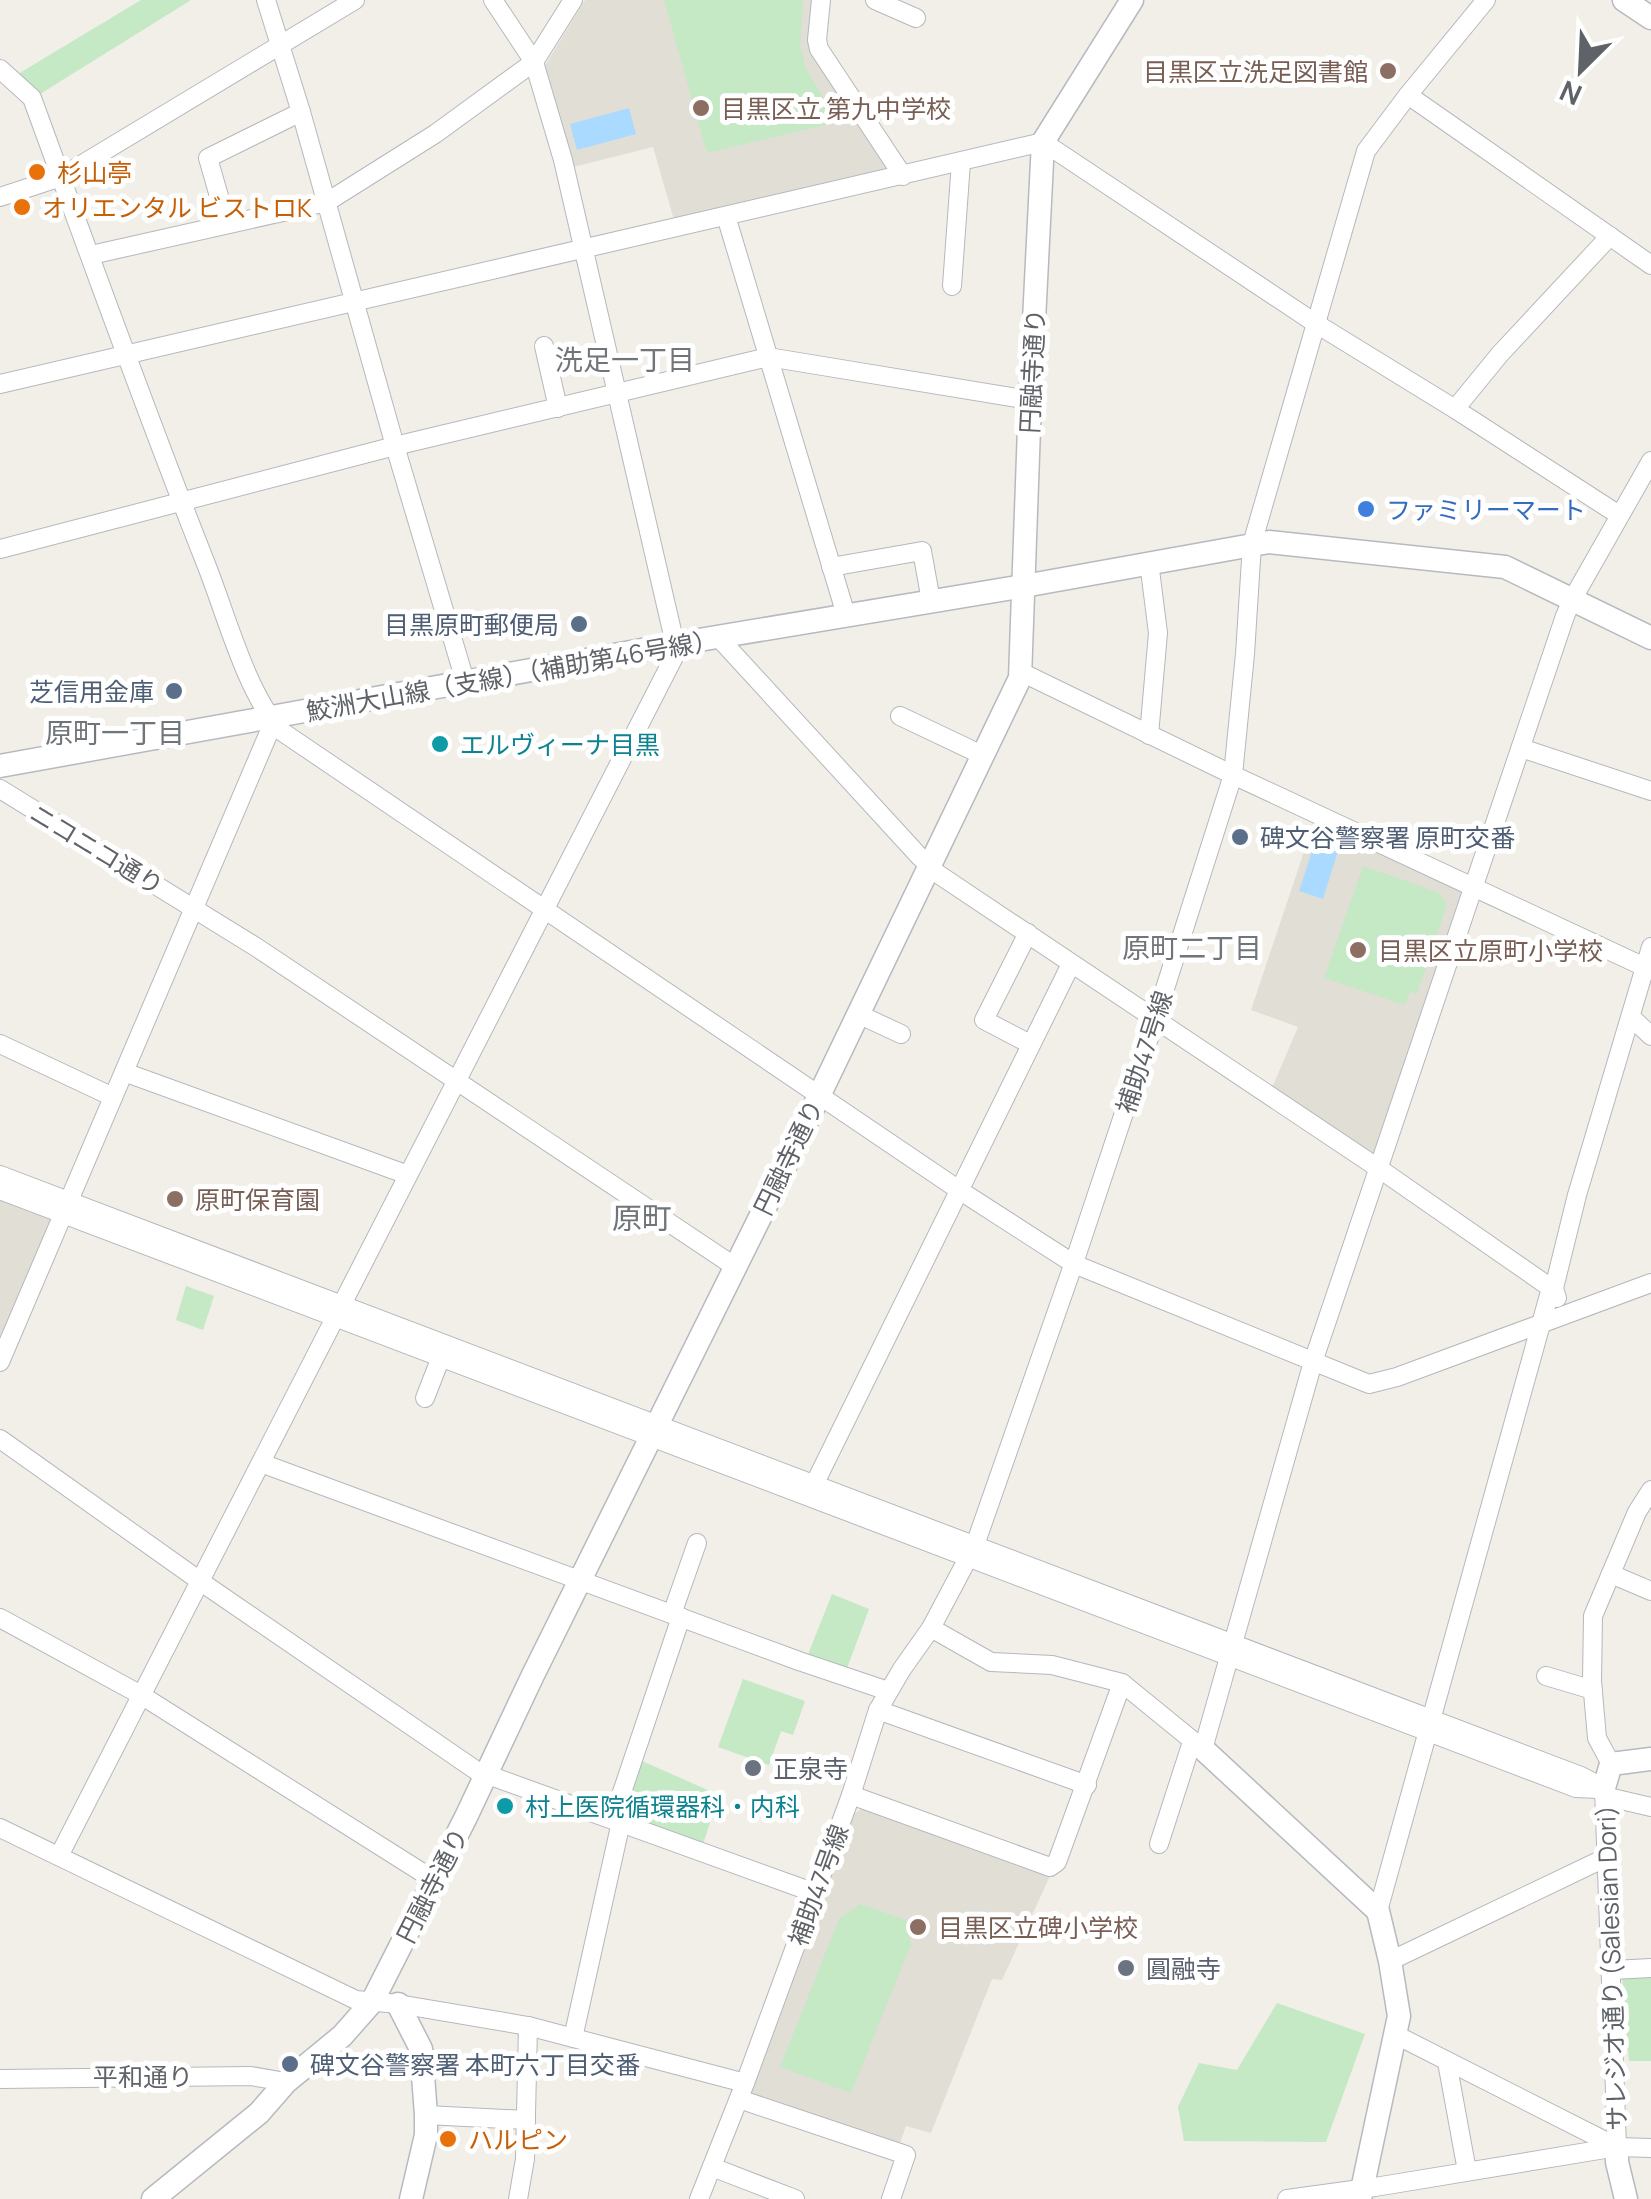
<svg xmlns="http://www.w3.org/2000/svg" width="1651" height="2199" viewBox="0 0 1651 2199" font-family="Manrope,'Noto Sans JP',sans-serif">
	<rect width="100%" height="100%" fill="#f1efe8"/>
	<g fill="#e1ded6">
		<path d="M 585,0 L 816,0 L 812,52 L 890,168 L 890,173 L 674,220 L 653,147 L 569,168 L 543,69 Z"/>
		<path d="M 1315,819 L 1464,889 L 1376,1154 L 1371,1157 L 1271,1090 L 1298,1027 L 1251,1010 Z"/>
		<path d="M 0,1198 L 49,1217 L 52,1223 L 0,1347 Z"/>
		<path d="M 861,1809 L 1050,1876 L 1002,1980 L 992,1979 L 931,2133 L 906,2126 L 899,2146 L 746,2097 L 852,1815 Z"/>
	</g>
	<g fill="#c5e8c5">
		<path d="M 141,0 L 191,0 L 40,94 L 18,74 Z"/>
		<path d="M 664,0 L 803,0 L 800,46 L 806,68 L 837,122 L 707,153 Z"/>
		<path d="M 1363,866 L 1440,893 L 1447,905 L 1417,994 L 1410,992 L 1405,1005 L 1324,978 Z"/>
		<path d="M 186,1286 L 214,1296 L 203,1330 L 176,1320 Z"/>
		<path d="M 832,1594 L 869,1609 L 846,1671 L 807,1657 Z"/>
		<path d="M 743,1679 L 805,1701 L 793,1735 L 781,1731 L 769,1765 L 718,1747 Z"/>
		<path d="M 642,1761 L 719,1795 L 702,1847 L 641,1823 L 648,1805 L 632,1798 L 633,1783 Z"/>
		<path d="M 860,1904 L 906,1920 L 911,1944 L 851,2093 L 780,2067 L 839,1919 Z"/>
		<path d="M 1651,1975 L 1651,2061 L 1629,2061 L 1622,1977 Z"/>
		<path d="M 1277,2003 L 1365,2034 L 1326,2142 L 1184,2141 L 1178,2107 L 1199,2063 L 1237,2070 Z"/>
	</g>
	<g fill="#aadaff">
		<path d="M 629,108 L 636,134 L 577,150 L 570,124 Z"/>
		<path d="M 1318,833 L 1341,841 L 1323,899 L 1299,891 Z"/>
	</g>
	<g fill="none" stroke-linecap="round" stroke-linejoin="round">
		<g stroke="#b5b8bc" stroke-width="20">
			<g id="street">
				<path d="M 266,0 L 301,112 L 395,446 L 466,684"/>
				<path d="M 821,0 L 817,40 L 819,49 L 903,176"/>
				<path d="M 875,0 L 916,18"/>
				<path d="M 0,69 L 32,98 C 89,254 145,410 206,564 C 226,614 246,692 281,731 L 959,1190 L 1074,1264 L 1369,1384 L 1397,1377 L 1651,1283"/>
				<path d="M 1408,95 L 1651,265"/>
				<path d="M 0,197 L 61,177 L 355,0"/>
				<path d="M 726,216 L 846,615"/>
				<path d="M 227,224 L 208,158 L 301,112"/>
				<path d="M 91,255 L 327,202 L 435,134 L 534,62 L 573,0"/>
				<path d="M 952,286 L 961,162"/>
				<path d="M 544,346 L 558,408"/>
				<path d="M 0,384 L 1043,142 L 1315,323 L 1455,409 L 1619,515"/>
				<path d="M 1455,409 L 1500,354 L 1610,236"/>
				<path d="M 0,549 L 395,446 L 768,357 L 1030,400"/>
				<path d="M 1149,562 L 1158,633 L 1149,735"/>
				<path d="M 831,567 L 922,551 L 931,601"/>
				<path d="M 719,638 L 919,856 L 938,874 L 1384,1172 L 1551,1288 L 1554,1288"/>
				<path d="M 1021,672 L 1233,775 L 1651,970"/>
				<path d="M 900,716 L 984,756"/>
				<path d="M 1521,748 L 1651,791"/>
				<path d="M 0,789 L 256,947 L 734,1266"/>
				<path d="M 1028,933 L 984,1020 L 1030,1044"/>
				<path d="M 858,1014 L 901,1034"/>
				<path d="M 1631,1017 L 1651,1036"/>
				<path d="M 0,1044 L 113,1097"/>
				<path d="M 124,1072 L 408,1175"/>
				<path d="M 0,1175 L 1581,1776 L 1604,1788"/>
				<path d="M 0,1190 L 1576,1788 L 1599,1789"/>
				<path d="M 1557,1298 L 1554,1288 L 1577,1195 L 1651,947"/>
				<path d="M 0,1362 L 273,723"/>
				<path d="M 425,1398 L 441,1357"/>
				<path d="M 0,1439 L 207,1586 L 477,1771 L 815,1893"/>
				<path d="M 261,1463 L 799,1661 L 888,1691"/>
				<path d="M 810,1493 L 1071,964"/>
				<path d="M 1611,1574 L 1651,1591"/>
				<path d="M 672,1614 L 697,1543"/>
				<path d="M 0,1618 L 141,1695 L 434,1880"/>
				<path d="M 931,1628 L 991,1662 L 1052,1665 L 1122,1683 L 1203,1749 L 1313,1362 L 1565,616 L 1572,600 L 1651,461"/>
				<path d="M 1546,1676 L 1593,1690"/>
				<path d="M 878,1710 L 1087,1785"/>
				<path d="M 1611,1764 L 1597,1738 L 1592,1681 L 1593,1616 L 1637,1512 L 1651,1490"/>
				<path d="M 1604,1788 L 1617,2147"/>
				<path d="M 851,1795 L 1050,1867 L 1057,1862 L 1122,1683"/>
				<path d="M 1604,1796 L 1651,1807"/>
				<path d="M 613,1819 L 681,1617"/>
				<path d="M 0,1828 L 356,2000 L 398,2004 L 528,2026 L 745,2083"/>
				<path d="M 1159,1844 L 1190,1748 L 1195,1742"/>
				<path d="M 59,1856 L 674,657 L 675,644 L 563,160 L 534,62 L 493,0"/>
				<path d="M 1378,1911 L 1551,1288"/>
				<path d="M 1390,1961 L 1607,1857"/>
				<path d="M 1612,1970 L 1651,1968"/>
				<path d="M 573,2038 L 621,1822"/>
				<path d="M 1394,2038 L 1404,2039 L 1617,2147"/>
				<path d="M 1447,2062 L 1467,2171"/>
				<path d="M 0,2079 L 251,2076 L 286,2082"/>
				<path d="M 739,2099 L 906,2155 L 891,2199"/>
				<path d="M 426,2115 L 526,2120"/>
				<path d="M 712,2167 L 795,2199"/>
				<path d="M 518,2199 L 525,2159 L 528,2026"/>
				<path d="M 699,2199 L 745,2083 L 851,1795 L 878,1710 L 902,1669 L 931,1628 L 975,1545 L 1077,1254 L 1155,1020 L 1233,775 L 1245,654 L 1252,544 L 1366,151 L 1408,95 L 1486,0"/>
				<path d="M 1287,2199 L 1375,2187 L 1617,2147 L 1651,2148"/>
			</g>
		</g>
		<g stroke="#b6babf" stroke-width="25">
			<g id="secondary">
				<path d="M 1624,0 L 1651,18"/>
				<path d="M 0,766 L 675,644 L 1024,586 L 1269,542 L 1505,567 L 1651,638"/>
				<path d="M 1203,1749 L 1378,1911 L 1390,1961 L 1399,2016 L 1360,2199"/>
				<path d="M 1604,1788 L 1611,1764 L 1651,1759"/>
				<path d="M 398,2004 L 421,2049 L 426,2115 L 426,2135 L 411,2199"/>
				<path d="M 1617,2147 L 1617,2162 L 1626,2199"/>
				<path d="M 153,2199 L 259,2113 L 286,2082 L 342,2036 L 372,2002 L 466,1817 L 532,1677 L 779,1179 L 1020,678 L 1030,400 L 1043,142 L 1132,0"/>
			</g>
		</g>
		<use href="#street" stroke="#fff" stroke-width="18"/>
		<use href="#secondary" stroke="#fff" stroke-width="22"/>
	</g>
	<g fill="#8d6e63" stroke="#fff" stroke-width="4">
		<circle cx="1388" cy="71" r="10"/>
		<circle cx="701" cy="108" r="10"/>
		<circle cx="1358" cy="950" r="10"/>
		<circle cx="175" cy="1199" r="10"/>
		<circle cx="918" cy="1927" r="10"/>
	</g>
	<g fill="#e8710a" stroke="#fff" stroke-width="4">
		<circle cx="37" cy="172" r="10"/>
		<circle cx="22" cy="207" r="10"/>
		<circle cx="448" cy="2139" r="10"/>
	</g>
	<circle fill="#3f7fe0" stroke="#fff" stroke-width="4" cx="1366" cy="509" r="10"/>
	<g fill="#5c6f8a" stroke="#fff" stroke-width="4">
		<circle cx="579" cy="624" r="10"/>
		<circle cx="174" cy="691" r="10"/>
		<circle cx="1240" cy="837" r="10"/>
		<circle cx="290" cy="2064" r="10"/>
	</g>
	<g fill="#0f9aa8" stroke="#fff" stroke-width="4">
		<circle cx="440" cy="744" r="10"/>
		<circle cx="505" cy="1806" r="10"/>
	</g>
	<g fill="#6b7280" stroke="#fff" stroke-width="4">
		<circle cx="753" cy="1768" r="10"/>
		<circle cx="1126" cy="1968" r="10"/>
	</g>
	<g text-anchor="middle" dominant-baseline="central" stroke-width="10" stroke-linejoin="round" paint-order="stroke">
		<g font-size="25" fill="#785e54" stroke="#fff" text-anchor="start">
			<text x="1368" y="71" text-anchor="end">目黒区立洗足図書館</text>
			<text x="721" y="108">目黒区立 第九中学校</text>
			<text x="1378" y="950">目黒区立原町小学校</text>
			<text x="195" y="1199">原町保育園</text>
			<text x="938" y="1927">目黒区立碑小学校</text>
		</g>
		<g font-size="25" fill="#c56008" stroke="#fff" text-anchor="start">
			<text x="57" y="172">杉山亭</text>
			<text x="42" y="207">オリエンタル ビストロK</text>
			<text x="468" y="2139">ハルピン</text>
		</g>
		<g font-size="25" fill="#5f6368" stroke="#fff">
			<text transform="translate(1032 371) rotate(-87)">円融寺通り</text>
			<text transform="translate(512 675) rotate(-10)">鮫洲大山線（支線）（補助第46号線）</text>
			<text transform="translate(97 849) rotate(31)">ニコニコ通り</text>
			<text transform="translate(1144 1052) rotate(-72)">補助47号線</text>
			<text transform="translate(788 1157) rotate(-64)">円融寺通り</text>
			<text transform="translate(432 1885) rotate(-63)">円融寺通り</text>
			<text transform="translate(818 1885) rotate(-70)">補助47号線</text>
			<text transform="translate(1611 1968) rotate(-92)">サレジオ通り (Salesian Dori)</text>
			<text x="143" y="2076">平和通り</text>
		</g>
		<g font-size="25" fill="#366cbe" stroke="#fff" text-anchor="start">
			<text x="1386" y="509">ファミリーマート</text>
		</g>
		<g font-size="25" fill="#4e5e75" stroke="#fff" text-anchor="end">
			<text x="559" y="624">目黒原町郵便局</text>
			<text x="154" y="691">芝信用金庫</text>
			<text x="1260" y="837" text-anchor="start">碑文谷警察署 原町交番</text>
			<text x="310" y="2064" text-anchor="start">碑文谷警察署 本町六丁目交番</text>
		</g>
		<g font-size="25" fill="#0d838f" stroke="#fff" text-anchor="start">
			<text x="460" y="744">エルヴィーナ目黒</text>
			<text x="525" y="1806">村上医院循環器科・内科</text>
		</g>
		<g font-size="25" fill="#5b616d" stroke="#fff" text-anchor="start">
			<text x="773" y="1768">正泉寺</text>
			<text x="1146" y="1968">圓融寺</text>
		</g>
		<g font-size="28" fill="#70757a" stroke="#fff">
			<text x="625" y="359">洗足一丁目</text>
			<text x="115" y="732">原町一丁目</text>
			<text x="1192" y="947">原町二丁目</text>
		</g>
		<g font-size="30" fill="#70757a" stroke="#fff">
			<text x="642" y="1217">原町</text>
		</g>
	</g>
	<g transform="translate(1581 70) rotate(204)" stroke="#ffffff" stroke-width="8" paint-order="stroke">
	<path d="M0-8L18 38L0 25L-18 38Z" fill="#5f6368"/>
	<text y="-15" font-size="28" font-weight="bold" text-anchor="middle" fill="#5f6368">N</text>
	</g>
</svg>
